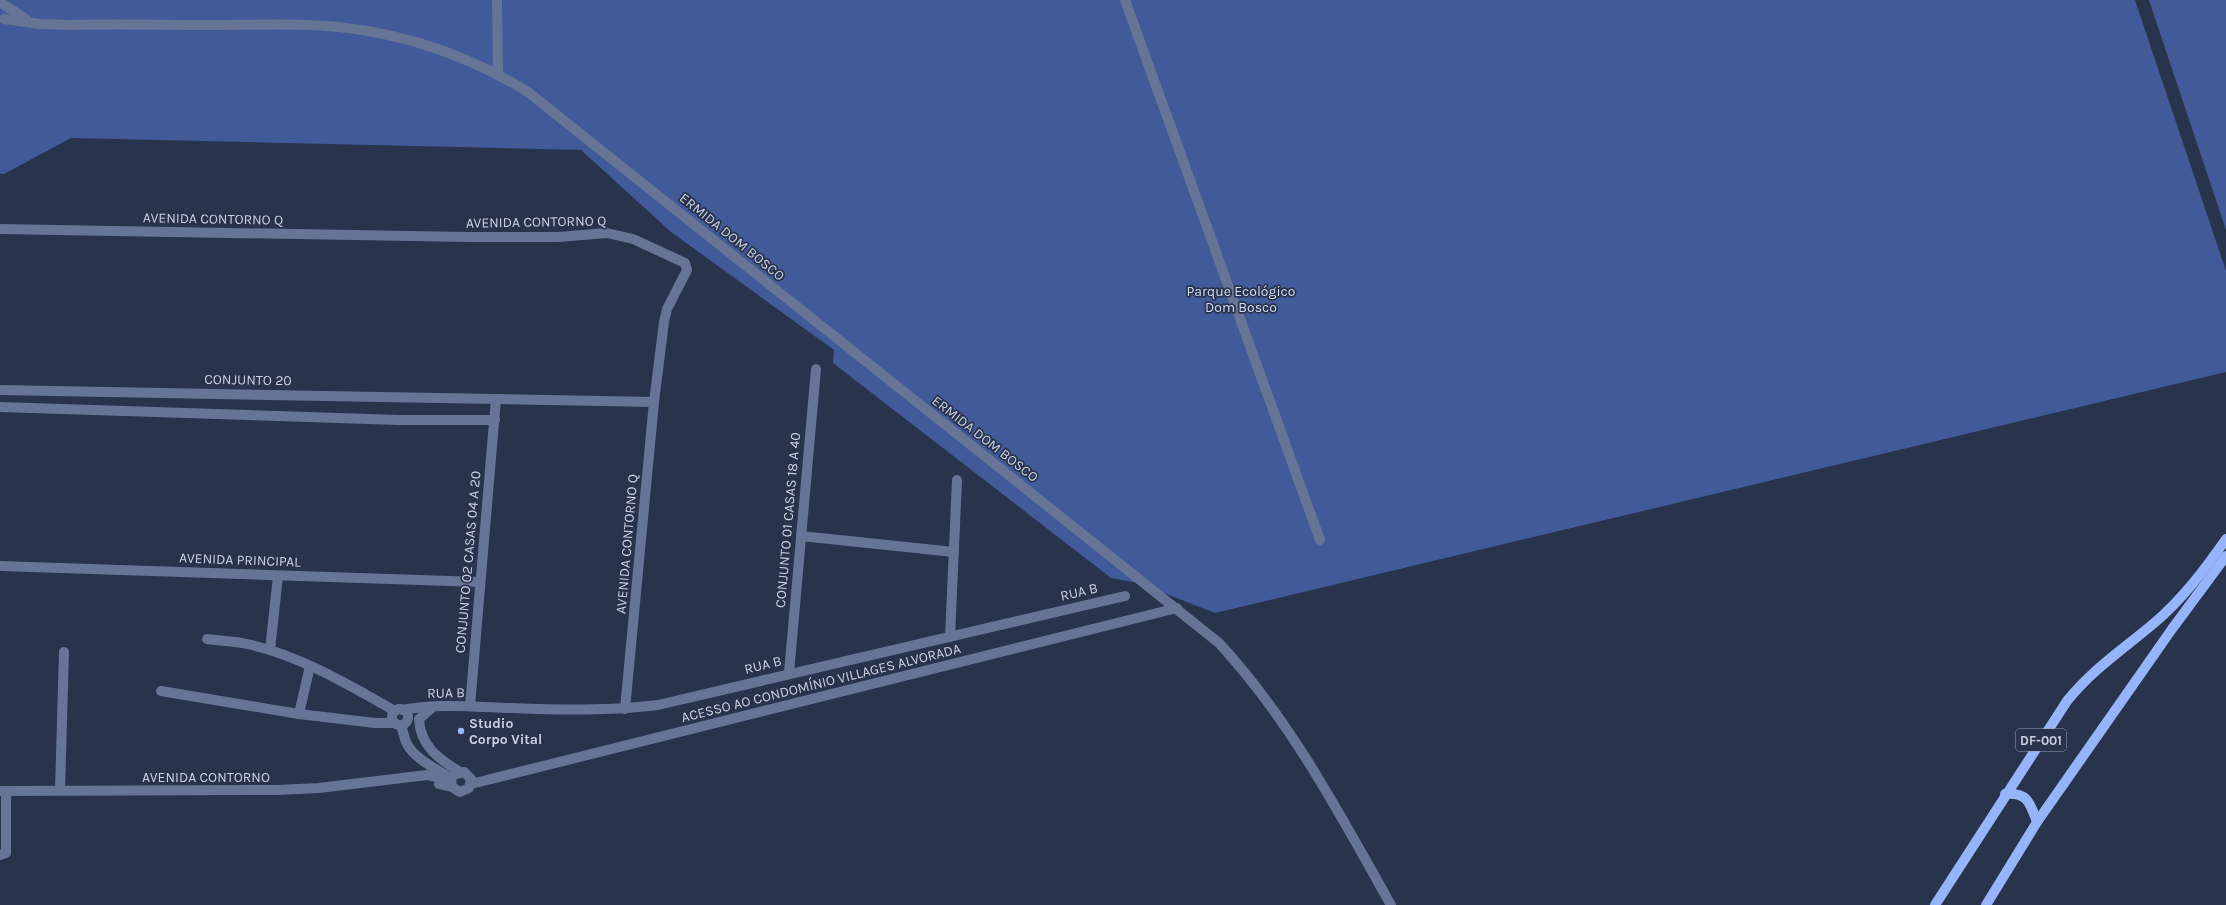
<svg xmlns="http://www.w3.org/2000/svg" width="2226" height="905" viewBox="0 0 2226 905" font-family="Karla,sans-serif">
	<rect width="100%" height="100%" fill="#28334c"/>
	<g fill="#405a9a">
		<path d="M 0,0 L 2135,0 L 2226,271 L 2226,372 L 1215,613 L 1138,583 L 1111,578 L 833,363 L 834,350 L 671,232 L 581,150 L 71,138 L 4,174 L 0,174 Z"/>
		<path d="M 2149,0 L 2226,0 L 2226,230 Z"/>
	</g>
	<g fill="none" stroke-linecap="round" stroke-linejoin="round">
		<g stroke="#667596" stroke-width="10">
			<path d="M 497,0 L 498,74"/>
			<path d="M 1125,0 L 1320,540"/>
			<path d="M 0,2 L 27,20"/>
			<path d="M 4,19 L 40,24 L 68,25 C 114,24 161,25 207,25 C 240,25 274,24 307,25 C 384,27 462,51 528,92 L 1219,643 C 1291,721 1339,813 1391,905"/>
			<path d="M 0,229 L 467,237 L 558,237 L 607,233 L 633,239 L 685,263 L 687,270 L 667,309 L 664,322 L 654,402 L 625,709"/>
			<path d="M 0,390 L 654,402"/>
			<path d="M 0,407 L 399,420 L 495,420"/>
			<path d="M 801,536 L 954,552"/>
			<path d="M 0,566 L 480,582"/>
			<path d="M 950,637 L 957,480"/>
			<path d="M 207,639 C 220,641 234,641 247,644 C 299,655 349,685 395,711"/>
			<path d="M 270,650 L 278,576"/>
			<path d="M 789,673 L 816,369"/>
			<path d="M 161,691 L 299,714 L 375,723 L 394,723"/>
			<path d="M 470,706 L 496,399"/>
			<path d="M 433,707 L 419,719 C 420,746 439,759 460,772"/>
			<circle cx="400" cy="717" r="8"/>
			<path d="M 402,710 C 436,703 477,707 512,708 C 561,710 609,711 658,705 L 1125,596"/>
			<path d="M 299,714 L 310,666"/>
			<path d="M 401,725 C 403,731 404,738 407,744 C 414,758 436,769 449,777"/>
			<path d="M 439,784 L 452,787 L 460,792 L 469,788 L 471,779 L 464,772 L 455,774 L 451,778 L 452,787"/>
			<path d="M 471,784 L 1177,608"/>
			<path d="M 60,790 L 64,652"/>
			<path d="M 0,791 L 277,790 L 319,788 L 427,775 L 451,781"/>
			<path d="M 0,855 L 6,853 L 6,791"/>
		</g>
		<g stroke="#96b4f9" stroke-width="10">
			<path d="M 2005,794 C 2028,792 2030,803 2037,822"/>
			<path d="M 1935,905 L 2067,701 C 2093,669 2122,650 2153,624 C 2182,600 2205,569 2226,539"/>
			<path d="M 1986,905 L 2037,822 L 2172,629 L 2226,556"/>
		</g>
	</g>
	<circle fill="#97b6fd" stroke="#28334c" stroke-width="1.5" cx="461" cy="731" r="4"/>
	<g text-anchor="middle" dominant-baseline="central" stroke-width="3.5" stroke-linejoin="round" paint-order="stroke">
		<rect fill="#28334c" stroke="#99a2b5" stroke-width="1" x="2016" y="729" width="50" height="22" rx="3"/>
		<g font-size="13" font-weight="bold" fill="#cad1e2">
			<text x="2041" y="740">DF-001</text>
		</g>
		<g font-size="14" fill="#cad1e2" stroke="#28334c">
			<text transform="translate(213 219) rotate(1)">AVENIDA CONTORNO Q</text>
			<text transform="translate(536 222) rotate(-1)">AVENIDA CONTORNO Q</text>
			<text transform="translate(732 237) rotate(39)">ERMIDA DOM BOSCO</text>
			<text transform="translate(248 380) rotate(1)">CONJUNTO 20</text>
			<text transform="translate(985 439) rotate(38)">ERMIDA DOM BOSCO</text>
			<text transform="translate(788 520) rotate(-85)">CONJUNTO 01 CASAS 18 A 40</text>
			<text transform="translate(627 544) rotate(-85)">AVENIDA CONTORNO Q</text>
			<text transform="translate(240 560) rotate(2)">AVENIDA PRINCIPAL</text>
			<text transform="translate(468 562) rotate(-85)">CONJUNTO 02 CASAS 04 A 20</text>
			<text transform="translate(1079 592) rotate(-13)">RUA B</text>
			<text transform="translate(763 665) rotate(-14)">RUA B</text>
			<text transform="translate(821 683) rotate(-14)">ACESSO AO CONDOMÍNIO VILLAGES ALVORADA</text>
			<text transform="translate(446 693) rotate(-1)">RUA B</text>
			<text x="206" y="777">AVENIDA CONTORNO</text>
		</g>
		<g font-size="14" fill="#d3ddf2" stroke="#28334c">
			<text x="1241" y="291">Parque Ecológico<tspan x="1241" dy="16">Dom Bosco</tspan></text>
		</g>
		<g font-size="14" font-weight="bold" fill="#cad1e2" stroke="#28334c" text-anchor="start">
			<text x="469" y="723">Studio<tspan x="469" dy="16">Corpo Vital</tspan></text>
		</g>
	</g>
</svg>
